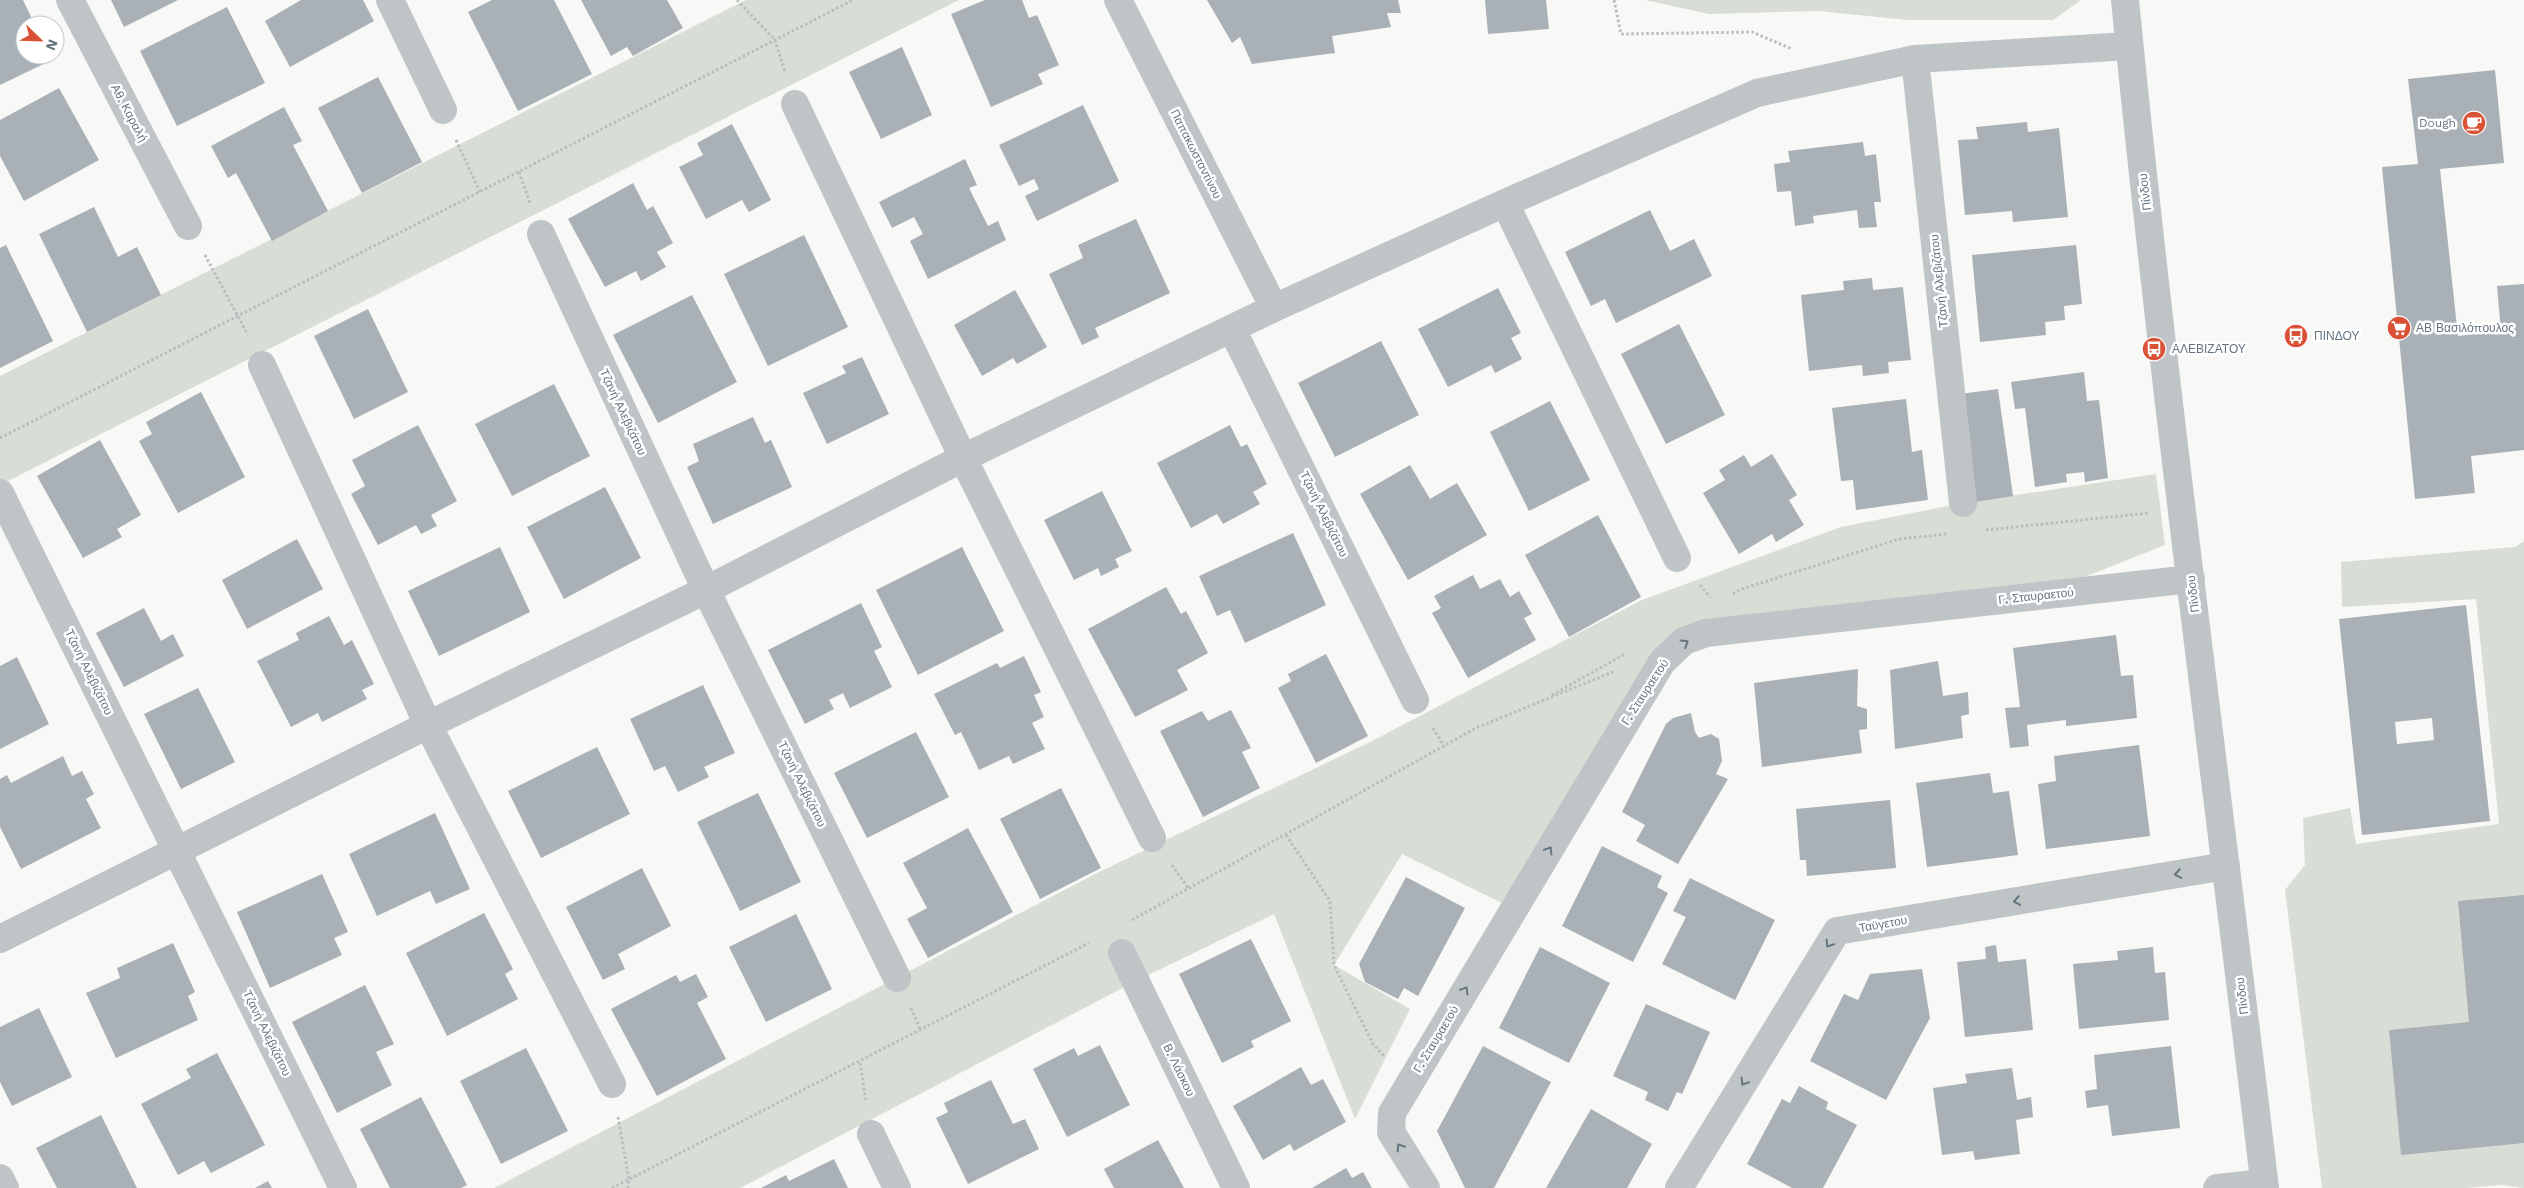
<svg xmlns="http://www.w3.org/2000/svg" width="2524" height="1188" viewBox="0 0 2524 1188" font-family="'Work Sans',sans-serif">
	<rect width="100%" height="100%" fill="#f8f8f6"/>
	<g fill="#d8ddd5">
		<path d="M 746,0 L 959,0 L 0,485 L 0,376 Z"/>
		<path d="M 1645,0 L 2081,0 L 2053,20 L 1907,20 L 1819,11 L 1709,14 Z"/>
		<path d="M 2156,474 L 2165,545 L 2037,596 L 1706,633 L 1662,662 L 1514,909 L 1402,854 L 1334,965 L 1410,1009 L 1355,1119 L 1274,914 L 1136,981 L 740,1188 L 494,1188 L 1097,873 L 1372,741 L 1642,600 L 1841,527 L 1963,503 Z"/>
		<path d="M 2524,541 L 2524,1188 L 2501,1185 L 2466,1188 L 2322,1188 L 2285,890 L 2305,865 L 2303,818 L 2350,808 L 2356,844 L 2499,824 L 2476,599 L 2342,607 L 2341,562 L 2515,547 Z"/>
	</g>
	<g fill="#a9b1b6" fill-rule="evenodd">
		<path d="M 0,0 L 23,0 L 35,25 L 25,25 L 25,55 L 49,55 L 52,60 L 0,85 Z"/>
		<path d="M 111,0 L 178,0 L 124,27 Z"/>
		<path d="M 301,0 L 363,0 L 374,21 L 290,67 L 265,21 Z"/>
		<path d="M 492,0 L 554,0 L 592,74 L 518,111 L 468,12 Z"/>
		<path d="M 581,0 L 667,0 L 683,28 L 633,56 L 627,47 L 611,56 Z"/>
		<path d="M 985,0 L 1022,0 L 1029,18 L 1037,15 L 1059,65 L 1038,74 L 1043,84 L 991,107 L 951,14 Z"/>
		<path d="M 1207,0 L 1398,0 L 1401,13 L 1387,13 L 1391,27 L 1332,36 L 1335,53 L 1252,64 L 1240,37 L 1232,43 Z"/>
		<path d="M 1485,0 L 1546,0 L 1549,29 L 1488,34 Z"/>
		<path d="M 227,7 L 265,83 L 177,126 L 140,51 Z"/>
		<path d="M 902,47 L 932,115 L 881,139 L 849,72 Z"/>
		<path d="M 2495,70 L 2504,163 L 2440,169 L 2458,336 L 2501,331 L 2497,286 L 2524,284 L 2524,450 L 2471,456 L 2475,493 L 2415,499 L 2382,167 L 2418,164 L 2408,79 Z"/>
		<path d="M 378,77 L 422,162 L 362,193 L 318,108 Z"/>
		<path d="M 59,88 L 99,160 L 24,201 L 0,156 L 0,120 Z"/>
		<path d="M 1083,105 L 1119,181 L 1037,221 L 1025,196 L 1039,189 L 1034,179 L 1019,186 L 999,145 Z"/>
		<path d="M 284,107 L 302,141 L 293,145 L 328,211 L 272,241 L 236,173 L 228,178 L 211,146 Z"/>
		<path d="M 2027,122 L 2028,132 L 2059,128 L 2068,217 L 2013,222 L 2012,211 L 1965,215 L 1958,140 L 1978,139 L 1976,127 Z"/>
		<path d="M 732,124 L 771,200 L 749,212 L 742,200 L 706,219 L 679,167 L 703,155 L 697,143 Z"/>
		<path d="M 1863,142 L 1865,156 L 1876,154 L 1881,202 L 1874,202 L 1877,227 L 1859,228 L 1857,210 L 1813,216 L 1814,223 L 1795,226 L 1791,191 L 1777,192 L 1774,164 L 1790,162 L 1788,151 Z"/>
		<path d="M 965,159 L 977,185 L 969,188 L 988,226 L 998,221 L 1006,240 L 928,279 L 910,241 L 923,234 L 914,217 L 892,228 L 879,202 Z"/>
		<path d="M 633,183 L 647,210 L 653,206 L 673,243 L 657,252 L 666,267 L 641,281 L 636,271 L 605,287 L 568,219 Z"/>
		<path d="M 94,207 L 118,257 L 137,247 L 161,295 L 87,332 L 39,234 Z"/>
		<path d="M 1650,210 L 1670,251 L 1694,239 L 1712,276 L 1616,323 L 1605,299 L 1591,306 L 1565,252 Z"/>
		<path d="M 1136,219 L 1170,293 L 1095,328 L 1099,337 L 1082,345 L 1049,274 L 1083,258 L 1078,245 Z"/>
		<path d="M 804,235 L 848,327 L 768,366 L 724,274 Z"/>
		<path d="M 6,245 L 53,341 L 0,368 L 0,248 Z"/>
		<path d="M 2076,245 L 2082,304 L 2064,306 L 2065,320 L 2045,322 L 2046,335 L 1980,342 L 1972,255 Z"/>
		<path d="M 1872,278 L 1873,290 L 1903,287 L 1911,360 L 1888,362 L 1889,373 L 1863,376 L 1862,365 L 1809,371 L 1801,295 L 1844,290 L 1843,281 Z"/>
		<path d="M 1498,288 L 1521,333 L 1511,338 L 1522,359 L 1495,373 L 1491,365 L 1448,387 L 1418,329 Z"/>
		<path d="M 1015,290 L 1047,347 L 1017,364 L 1013,358 L 982,376 L 954,325 Z"/>
		<path d="M 692,295 L 737,382 L 658,423 L 613,335 Z"/>
		<path d="M 368,309 L 408,392 L 354,419 L 314,336 Z"/>
		<path d="M 1679,324 L 1725,415 L 1666,444 L 1621,354 Z"/>
		<path d="M 1381,341 L 1419,415 L 1335,457 L 1298,383 Z"/>
		<path d="M 862,357 L 889,414 L 827,444 L 803,393 L 846,373 L 842,366 Z"/>
		<path d="M 2084,372 L 2087,401 L 2099,400 L 2108,478 L 2085,482 L 2084,472 L 2066,474 L 2067,482 L 2035,487 L 2025,408 L 2015,409 L 2011,382 Z"/>
		<path d="M 554,384 L 590,456 L 512,496 L 475,424 Z"/>
		<path d="M 1998,389 L 2013,496 L 1975,502 L 1960,394 Z"/>
		<path d="M 201,392 L 245,477 L 178,513 L 139,441 L 152,434 L 146,422 Z"/>
		<path d="M 1906,399 L 1912,452 L 1922,450 L 1928,500 L 1856,510 L 1853,480 L 1841,481 L 1832,408 Z"/>
		<path d="M 1550,401 L 1590,480 L 1529,511 L 1490,432 Z"/>
		<path d="M 753,417 L 765,443 L 771,440 L 792,487 L 713,524 L 687,467 L 699,461 L 693,444 Z"/>
		<path d="M 418,425 L 457,501 L 431,515 L 437,526 L 421,534 L 416,525 L 378,545 L 351,494 L 365,486 L 352,460 Z"/>
		<path d="M 1230,425 L 1241,447 L 1247,444 L 1267,484 L 1253,492 L 1260,504 L 1223,524 L 1217,514 L 1191,528 L 1157,463 Z"/>
		<path d="M 100,440 L 141,515 L 117,529 L 122,537 L 83,558 L 37,476 Z"/>
		<path d="M 1772,454 L 1797,495 L 1789,500 L 1804,525 L 1776,542 L 1772,534 L 1739,554 L 1703,493 L 1725,480 L 1719,470 L 1744,455 L 1751,467 Z"/>
		<path d="M 1410,465 L 1430,499 L 1457,483 L 1487,535 L 1408,580 L 1360,494 Z"/>
		<path d="M 605,487 L 641,558 L 564,599 L 527,527 Z"/>
		<path d="M 1102,491 L 1132,551 L 1115,559 L 1119,567 L 1101,576 L 1098,568 L 1074,580 L 1044,520 Z"/>
		<path d="M 1598,515 L 1641,597 L 1569,637 L 1525,555 Z"/>
		<path d="M 1293,533 L 1326,605 L 1245,643 L 1230,610 L 1217,616 L 1199,576 Z"/>
		<path d="M 297,539 L 323,589 L 247,629 L 222,580 Z"/>
		<path d="M 500,547 L 530,612 L 439,656 L 408,591 Z"/>
		<path d="M 962,547 L 1004,631 L 918,675 L 876,590 Z"/>
		<path d="M 1473,575 L 1480,589 L 1500,579 L 1510,597 L 1519,591 L 1532,614 L 1524,618 L 1536,640 L 1468,678 L 1432,613 L 1441,608 L 1434,596 Z"/>
		<path d="M 1166,587 L 1181,614 L 1186,611 L 1208,653 L 1177,670 L 1188,690 L 1135,717 L 1088,629 Z"/>
		<path d="M 861,603 L 882,647 L 874,651 L 892,687 L 850,708 L 843,693 L 829,700 L 834,709 L 805,724 L 768,650 Z"/>
		<path d="M 2466,605 L 2490,821 L 2362,835 L 2339,619 ZM 2432,718 L 2434,740 L 2397,744 L 2395,722 Z"/>
		<path d="M 144,608 L 161,641 L 173,634 L 184,656 L 124,687 L 96,633 Z"/>
		<path d="M 329,616 L 344,645 L 352,640 L 374,684 L 362,690 L 367,699 L 322,722 L 318,713 L 291,727 L 257,661 L 299,640 L 296,633 Z"/>
		<path d="M 2116,635 L 2121,676 L 2133,675 L 2137,718 L 2066,726 L 2066,720 L 2027,725 L 2029,746 L 2010,748 L 2005,708 L 2020,707 L 2013,648 Z"/>
		<path d="M 1326,654 L 1368,736 L 1316,763 L 1278,688 L 1291,681 L 1288,674 Z"/>
		<path d="M 1024,656 L 1041,692 L 1034,695 L 1044,717 L 1032,723 L 1045,749 L 1013,764 L 1009,756 L 979,770 L 961,732 L 955,735 L 934,694 L 997,663 L 1000,668 Z"/>
		<path d="M 17,657 L 49,724 L 0,749 L 0,666 Z"/>
		<path d="M 1938,661 L 1943,696 L 1968,692 L 1969,714 L 1961,716 L 1963,738 L 1895,749 L 1890,670 Z"/>
		<path d="M 1858,669 L 1857,706 L 1867,709 L 1867,729 L 1859,730 L 1862,753 L 1762,767 L 1754,683 Z"/>
		<path d="M 703,685 L 735,753 L 704,767 L 709,777 L 678,792 L 665,766 L 654,771 L 630,719 Z"/>
		<path d="M 198,688 L 235,762 L 181,789 L 144,714 Z"/>
		<path d="M 1231,710 L 1251,748 L 1242,752 L 1260,788 L 1203,817 L 1160,731 L 1202,711 L 1208,721 Z"/>
		<path d="M 1691,713 L 1695,732 L 1699,738 L 1711,734 L 1719,739 L 1722,761 L 1716,774 L 1728,779 L 1678,864 L 1636,841 L 1645,825 L 1622,812 L 1666,724 L 1673,718 Z"/>
		<path d="M 916,732 L 949,797 L 867,838 L 834,773 Z"/>
		<path d="M 2139,745 L 2150,836 L 2046,849 L 2038,784 L 2056,781 L 2054,756 Z"/>
		<path d="M 597,747 L 630,814 L 541,858 L 508,791 Z"/>
		<path d="M 63,756 L 72,776 L 82,771 L 94,794 L 86,799 L 101,828 L 21,869 L 0,827 L 0,779 L 7,775 L 11,783 Z"/>
		<path d="M 1990,773 L 1993,793 L 2009,791 L 2018,855 L 1927,867 L 1916,783 Z"/>
		<path d="M 1061,788 L 1101,868 L 1040,899 L 1000,819 Z"/>
		<path d="M 758,793 L 801,882 L 740,911 L 697,822 Z"/>
		<path d="M 1890,800 L 1896,868 L 1807,876 L 1806,860 L 1800,860 L 1796,809 Z"/>
		<path d="M 435,813 L 470,889 L 436,904 L 430,891 L 377,916 L 349,854 Z"/>
		<path d="M 968,828 L 1013,912 L 928,958 L 907,919 L 927,908 L 903,863 Z"/>
		<path d="M 1602,846 L 1662,876 L 1657,887 L 1668,893 L 1633,962 L 1562,926 Z"/>
		<path d="M 642,868 L 671,926 L 618,954 L 625,969 L 603,980 L 566,907 Z"/>
		<path d="M 322,874 L 348,932 L 334,938 L 342,955 L 270,988 L 237,912 Z"/>
		<path d="M 1406,877 L 1465,908 L 1418,996 L 1404,988 L 1398,999 L 1365,982 L 1359,964 Z"/>
		<path d="M 1690,878 L 1775,920 L 1735,1000 L 1662,964 L 1686,917 L 1673,911 Z"/>
		<path d="M 2524,895 L 2524,1143 L 2401,1155 L 2389,1030 L 2469,1022 L 2458,901 Z"/>
		<path d="M 484,913 L 513,969 L 505,974 L 518,999 L 447,1036 L 406,953 Z"/>
		<path d="M 796,914 L 832,989 L 766,1022 L 729,947 Z"/>
		<path d="M 1251,939 L 1291,1021 L 1251,1041 L 1254,1047 L 1222,1063 L 1179,974 Z"/>
		<path d="M 173,943 L 195,992 L 188,996 L 198,1020 L 116,1058 L 86,993 L 120,978 L 117,968 Z"/>
		<path d="M 1996,945 L 1998,962 L 2026,959 L 2033,1030 L 1965,1037 L 1957,962 L 1986,959 L 1985,947 Z"/>
		<path d="M 1540,947 L 1610,983 L 1569,1063 L 1499,1028 Z"/>
		<path d="M 2153,947 L 2155,973 L 2165,972 L 2169,1020 L 2079,1029 L 2073,964 L 2118,960 L 2117,951 Z"/>
		<path d="M 1922,969 L 1930,1018 L 1886,1100 L 1810,1061 L 1844,994 L 1858,1000 L 1870,974 Z"/>
		<path d="M 696,974 L 708,997 L 697,1003 L 726,1059 L 657,1096 L 611,1009 L 676,975 L 680,982 Z"/>
		<path d="M 365,985 L 394,1044 L 376,1052 L 392,1085 L 337,1113 L 292,1022 Z"/>
		<path d="M 1646,1004 L 1710,1032 L 1682,1094 L 1677,1092 L 1668,1111 L 1645,1100 L 1648,1092 L 1613,1076 Z"/>
		<path d="M 39,1008 L 72,1077 L 12,1106 L 0,1082 L 0,1027 Z"/>
		<path d="M 1100,1045 L 1130,1105 L 1067,1137 L 1033,1069 L 1074,1048 L 1078,1056 Z"/>
		<path d="M 1483,1046 L 1551,1082 L 1494,1188 L 1465,1188 L 1437,1131 Z"/>
		<path d="M 2171,1046 L 2180,1128 L 2112,1136 L 2108,1105 L 2087,1108 L 2085,1091 L 2097,1089 L 2094,1055 Z"/>
		<path d="M 526,1048 L 568,1131 L 501,1164 L 460,1081 Z"/>
		<path d="M 217,1053 L 265,1145 L 211,1173 L 204,1161 L 178,1175 L 141,1104 L 191,1078 L 186,1069 Z"/>
		<path d="M 1301,1067 L 1311,1085 L 1323,1079 L 1346,1122 L 1294,1151 L 1290,1144 L 1263,1160 L 1233,1106 Z"/>
		<path d="M 2012,1068 L 2017,1100 L 2031,1097 L 2033,1117 L 2016,1120 L 2020,1154 L 1975,1160 L 1973,1151 L 1942,1155 L 1933,1088 L 1967,1083 L 1965,1074 Z"/>
		<path d="M 991,1080 L 1013,1124 L 1025,1119 L 1039,1149 L 968,1184 L 936,1118 L 948,1112 L 944,1103 Z"/>
		<path d="M 1799,1086 L 1828,1102 L 1826,1109 L 1857,1125 L 1823,1188 L 1792,1188 L 1747,1164 L 1782,1099 L 1790,1103 Z"/>
		<path d="M 421,1097 L 467,1185 L 461,1188 L 390,1188 L 360,1129 Z"/>
		<path d="M 1591,1109 L 1652,1144 L 1627,1188 L 1546,1188 Z"/>
		<path d="M 101,1115 L 137,1188 L 57,1188 L 36,1148 Z"/>
		<path d="M 1158,1140 L 1184,1188 L 1114,1188 L 1104,1169 Z"/>
		<path d="M 834,1159 L 848,1188 L 761,1188 L 786,1175 L 789,1181 Z"/>
		<path d="M 1346,1168 L 1352,1178 L 1363,1172 L 1372,1188 L 1312,1188 Z"/>
		<path d="M 268,1181 L 272,1188 L 255,1188 Z"/>
	</g>
	<g fill="none" stroke-linecap="round" stroke-linejoin="round">
		<g stroke="#babdbf" stroke-width="3" stroke-dasharray="2.5 2.5" stroke-linecap="butt">
			<path d="M 737,0 L 775,40 L 785,72"/>
			<path d="M 1614,0 L 1621,34 L 1752,32 L 1792,49"/>
			<path d="M 456,140 L 480,192"/>
			<path d="M 519,172 L 530,203"/>
			<path d="M 205,255 L 248,335"/>
			<path d="M 0,438 L 853,0"/>
			<path d="M 1986,530 L 2149,513"/>
			<path d="M 1700,585 L 1710,597"/>
			<path d="M 1733,594 L 1742,589 L 1899,539 L 1947,534"/>
			<path d="M 1552,695 L 1625,654"/>
			<path d="M 1433,728 L 1444,746"/>
			<path d="M 1286,835 L 1330,901 L 1334,965 L 1373,1044 L 1385,1057"/>
			<path d="M 1172,865 L 1188,888"/>
			<path d="M 1132,920 L 1476,728 L 1615,671"/>
			<path d="M 911,1008 L 921,1031"/>
			<path d="M 860,1063 L 866,1101"/>
			<path d="M 618,1117 L 629,1180 L 628,1188"/>
			<path d="M 612,1188 L 1089,943"/>
		</g>
		<g stroke="#bfc4c7" stroke-width="28">
			<path d="M 70,0 L 188,226"/>
			<path d="M 390,0 L 443,110"/>
			<path d="M 1118,0 L 1274,308"/>
			<path d="M 1915,59 L 1963,503"/>
			<path d="M 795,104 L 963,458 L 1152,838"/>
			<path d="M 1505,203 L 1677,558"/>
			<path d="M 541,234 L 706,590 L 897,978"/>
			<path d="M 1232,329 L 1415,700"/>
			<path d="M 262,365 L 428,725 L 612,1084"/>
			<path d="M 0,493 L 343,1188"/>
			<path d="M 0,939 L 428,725 L 706,590 L 963,458 L 1274,308 L 1505,203 L 1757,93 L 1915,59 L 2129,46"/>
			<path d="M 1122,953 L 1236,1188"/>
			<path d="M 871,1134 L 897,1188"/>
			<path d="M 0,1178 L 5,1188"/>
			<path d="M 1426,1188 L 1391,1132 L 1392,1113 L 1662,662 L 1684,641 L 1706,633 L 2191,579"/>
			<path d="M 1679,1188 L 1837,931 L 2226,866"/>
			<path d="M 2217,1188 L 2264,1183"/>
		</g>
		<path stroke="#bfc4c7" stroke-width="28" d="M 2125,0 C 2164,397 2218,792 2265,1188"/>
	</g>
	<defs><path id="oneway-chevron" d="M-2-3.5L2.5 0L-2 3.5" fill="none" stroke-width="1.6" stroke-linecap="round" stroke-linejoin="round" transform="scale(1.25)"/></defs>
	<g stroke="#65757f">
		<use href="#oneway-chevron" transform="translate(1685 643) rotate(-32)"/>
		<use href="#oneway-chevron" transform="translate(1549 850) rotate(-59)"/>
		<use href="#oneway-chevron" transform="translate(2178 874) rotate(170)"/>
		<use href="#oneway-chevron" transform="translate(2017 901) rotate(170)"/>
		<use href="#oneway-chevron" transform="translate(1829 944) rotate(122)"/>
		<use href="#oneway-chevron" transform="translate(1465 990) rotate(-59)"/>
		<use href="#oneway-chevron" transform="translate(1744 1082) rotate(122)"/>
		<use href="#oneway-chevron" transform="translate(1400 1147) rotate(-123)"/>
	</g>
	<defs>
		<g id="cafe-disc" transform="scale(1.25)"><circle r="9.5" fill="#d95235" stroke="#fff"/><path d="M-5.5-4.5H6V0H3Q3 3.5 0 3.5H-2.5Q-5.5 3.5-5.5 0ZM3-3.2v2h1.7v-2ZM-6 4.5H4V6H-6Z" fill="#fff"/></g>
		<g id="supermarket-disc" transform="scale(1.25)"><circle r="9.5" fill="#d95235" stroke="#fff"/><path d="M-6-5.5h2.5l.6 2H6L4.5 2H-2.5L-4.4-4H-6ZM-1.5 3.2a1.3 1.3 0 1 0 .1 0ZM3 3.2a1.3 1.3 0 1 0 .1 0Z" fill="#fff"/></g>
		<g id="bus-disc" transform="scale(1.25)"><circle r="9.5" fill="#d95235" stroke="#fff"/><path d="M-5-6H5V4H4V6H2V4H-2V6H-4V4H-5ZM-3.5-4V0h7V-4ZM-3.5 1.2v1.5H-2V1.2ZM2 1.2v1.5H3.5V1.2Z" fill="#fff"/></g>
	</defs>
	<g fill-rule="evenodd">
		<use href="#cafe-disc" x="2474" y="123"/>
		<use href="#supermarket-disc" x="2399" y="328"/>
		<use href="#bus-disc" x="2296" y="336"/>
		<use href="#bus-disc" x="2154" y="349"/>
	</g>
	<g text-anchor="middle" dominant-baseline="central" stroke-width="5" stroke-linejoin="round" paint-order="stroke">
		<g font-size="12" fill="#65757f" stroke="#fff">
			<text transform="translate(129 113) rotate(62)">Αθ. Καραλή</text>
			<text transform="translate(1196 154) rotate(63)">Παπακωσταντίνου</text>
			<text transform="translate(2145 192) rotate(-97)">Πίνδου</text>
			<text transform="translate(1939 281) rotate(-96)">Τζανή Αλεβιζάτου</text>
			<text transform="translate(623 412) rotate(65)">Τζανή Αλεβιζάτου</text>
			<text transform="translate(1324 514) rotate(64)">Τζανή Αλεβιζάτου</text>
			<text transform="translate(2193 594) rotate(-97)">Πίνδου</text>
			<text transform="translate(2036 596) rotate(-6)">Γ. Σταυραετού</text>
			<text transform="translate(89 672) rotate(64)">Τζανή Αλεβιζάτου</text>
			<text transform="translate(1645 692) rotate(-57)">Γ. Σταυραετού</text>
			<text transform="translate(802 784) rotate(64)">Τζανή Αλεβιζάτου</text>
			<text transform="translate(1883 924) rotate(-10)">Ταϋγετου</text>
			<text transform="translate(2242 996) rotate(-97)">Πίνδου</text>
			<text transform="translate(267 1033) rotate(64)">Τζανή Αλεβιζάτου</text>
			<text transform="translate(1436 1039) rotate(-59)">Γ. Σταυραετού</text>
			<text transform="translate(1179 1070) rotate(64)">Β. Λάσκου</text>
		</g>
		<g font-size="12" fill="#65757f" stroke="#fff" text-anchor="start">
			<text x="2456" y="123" text-anchor="end">Dough</text>
			<text x="2416" y="328">ΑΒ Βασιλόπουλος</text>
			<text x="2314" y="336">ΠΙΝΔΟΥ</text>
			<text x="2172" y="349">ΑΛΕΒΙΖΑΤΟΥ</text>
		</g>
	</g>
	<g transform="translate(40 40) rotate(113)"><circle r="24" fill="#ffffff" stroke="#c1c8cc"/>
	<path d="M0-4L9 19L0 12L-9 19Z" fill="#d95235"/>
	<text y="-8" font-size="14" font-weight="bold" text-anchor="middle" fill="#65757f">N</text>
	</g>
</svg>
